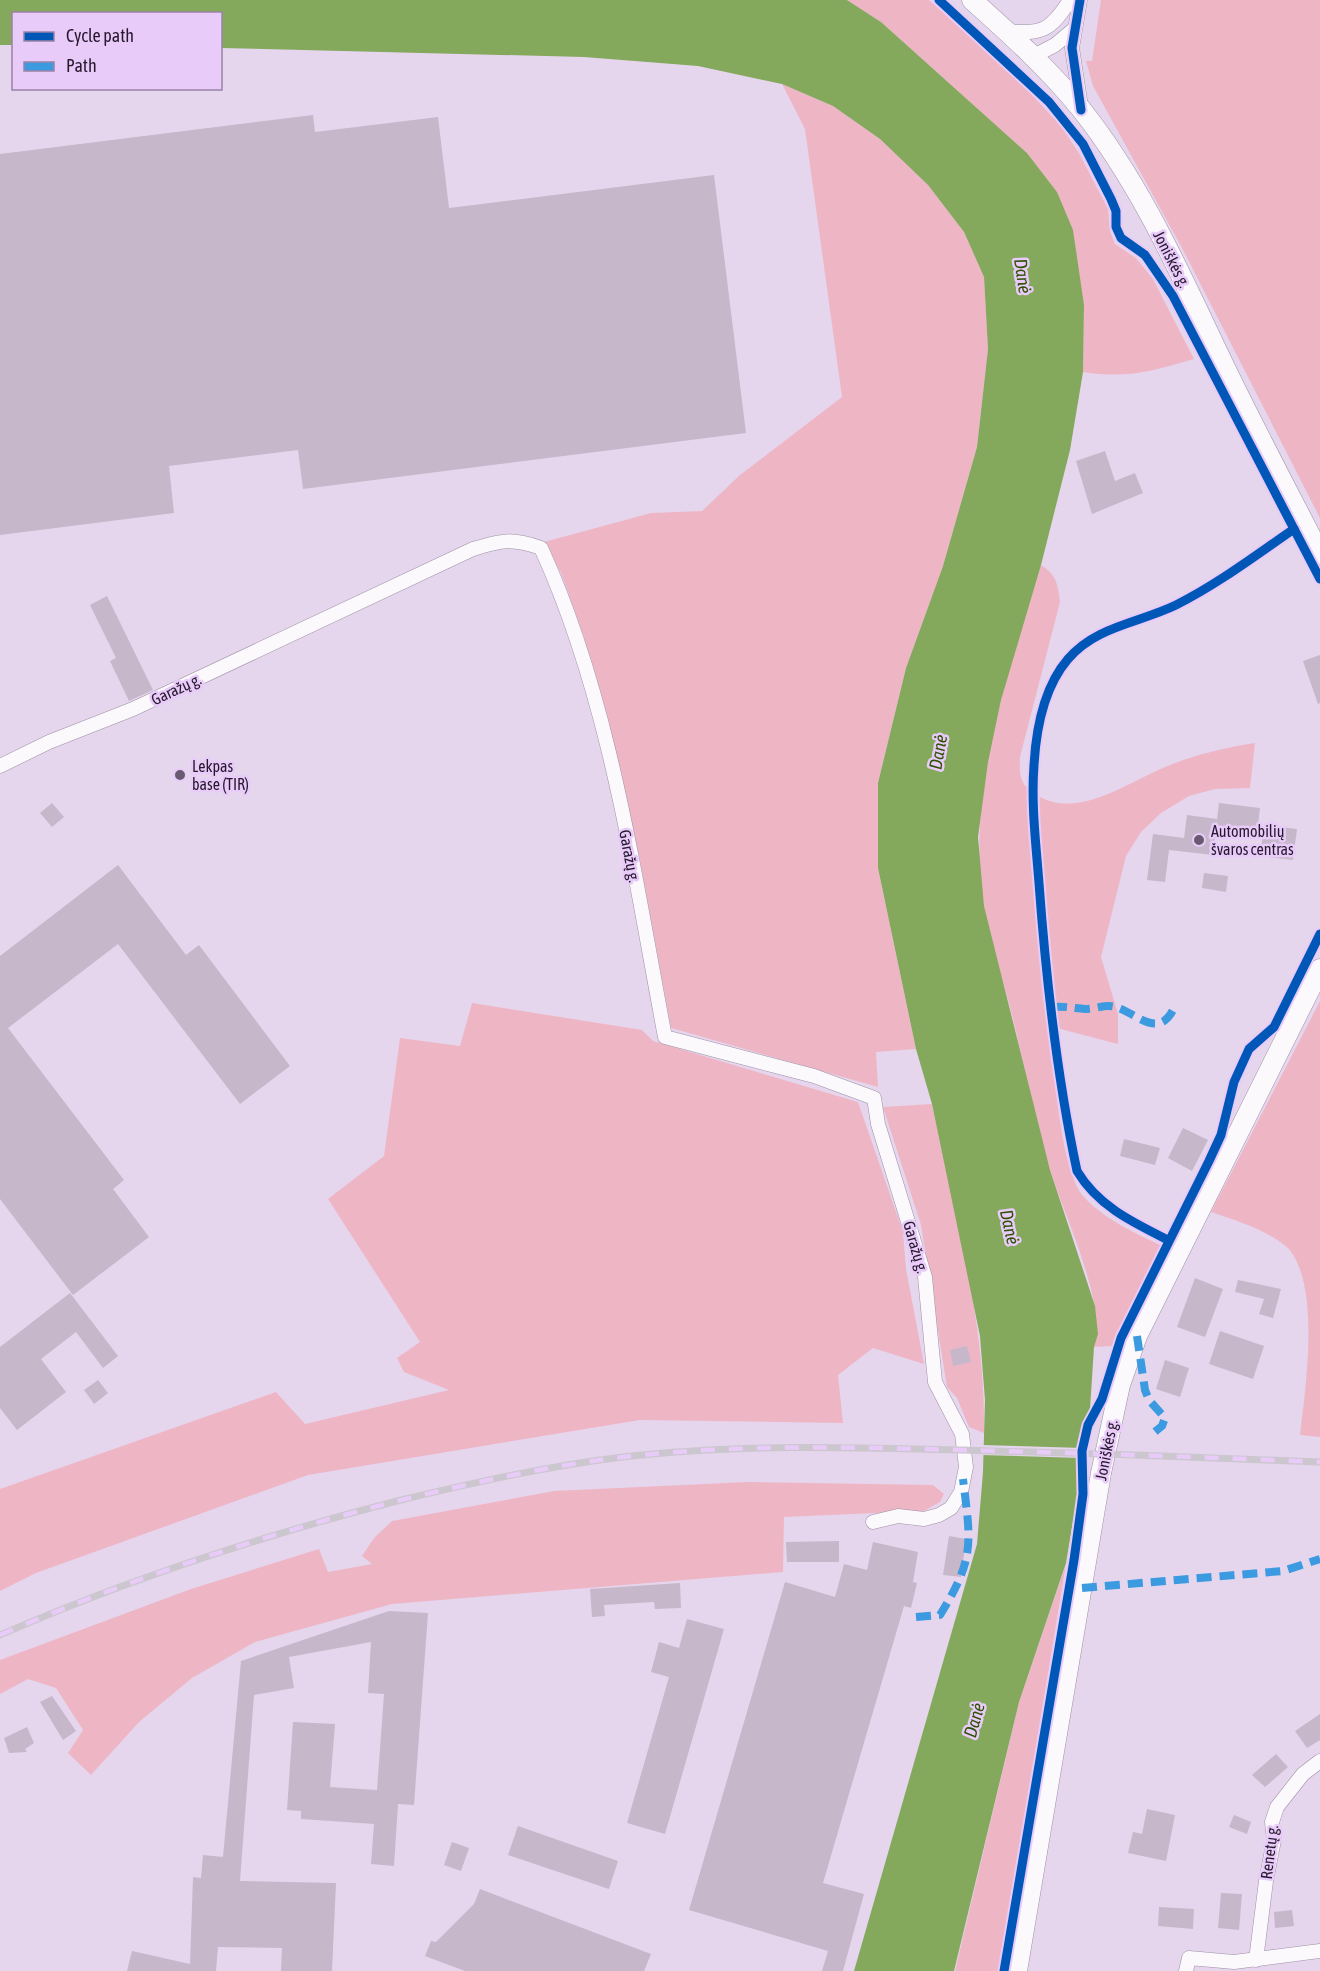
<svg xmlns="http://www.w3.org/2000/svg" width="1320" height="1971" viewBox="0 0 1320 1971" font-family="'Asap Condensed',sans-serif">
	<rect width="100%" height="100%" fill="#e5d6ee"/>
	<g fill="#eeb6c5">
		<path d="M 847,0 L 929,0 L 1019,81 L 1061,126 L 1079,153 L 1108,209 L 1110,231 L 1115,244 L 1136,258 L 1153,279 L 1194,359 C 1152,371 1128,379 1083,372 L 1084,305 L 1057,192 L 1027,153 L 881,22 Z"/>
		<path d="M 1101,0 L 1320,0 L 1320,518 L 1182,248 L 1093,86 L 1086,61 L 1092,61 Z"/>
		<path d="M 782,84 L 833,106 L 880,139 L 928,185 L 964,232 L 984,277 L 988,349 L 977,447 L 943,566 L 906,668 L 878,783 L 878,868 L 916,1049 L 876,1052 L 878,1087 L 671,1028 L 639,855 L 619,791 L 584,637 L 561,573 L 544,542 L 651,513 L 702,511 L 740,475 L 842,397 L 805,129 Z"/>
		<path d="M 1041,565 C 1056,574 1058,584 1060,602 L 1020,757 C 1019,778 1021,787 1040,797 C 1081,819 1131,780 1170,765 C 1198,754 1224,748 1255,743 L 1250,788 L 1215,789 L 1189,796 L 1161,813 L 1141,832 L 1126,856 L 1101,957 L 1118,1014 L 1118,1044 L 1049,1026 C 1054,1065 1060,1171 1084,1197 C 1104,1219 1135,1233 1162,1246 L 1112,1346 L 1094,1347 C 1107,1302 1064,1216 1050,1169 C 1035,1117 1024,1064 1011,1011 C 1002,976 990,941 984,906 C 965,790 1008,675 1041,565 Z"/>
		<path d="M 1320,1001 L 1320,1437 L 1300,1435 C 1306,1385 1320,1287 1289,1249 C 1268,1230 1237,1221 1211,1212 Z"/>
		<path d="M 472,1003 L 642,1030 L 653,1041 L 858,1102 L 903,1232 L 906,1269 L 924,1364 L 873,1348 L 838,1375 L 843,1423 L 640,1420 L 308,1475 L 36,1573 L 0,1591 L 0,1489 L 276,1392 L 305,1424 L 449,1390 L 404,1372 L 397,1358 L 420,1342 L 328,1199 L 384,1156 L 400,1038 L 460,1046 Z"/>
		<path d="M 932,1104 C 954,1212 986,1322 984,1433 L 969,1427 L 957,1398 L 947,1387 L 921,1225 L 883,1107 Z"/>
		<path d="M 747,1482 L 933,1485 L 944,1494 L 940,1502 L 924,1511 L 784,1517 L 783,1572 L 392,1604 L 255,1642 L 192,1678 L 139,1722 L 91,1775 L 68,1753 L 83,1730 L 56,1688 L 28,1679 L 0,1694 L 0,1660 L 191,1589 L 319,1549 L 328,1572 L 372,1564 L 362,1556 L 374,1538 L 392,1521 L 554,1491 Z"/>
		<path d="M 1066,1564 L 999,1971 L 955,1971 L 1019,1702 Z"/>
	</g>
	<path fill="#84a85c" d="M 0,0 L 847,0 L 881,22 L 1027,153 L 1057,192 L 1073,230 L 1084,305 L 1083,372 L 1070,450 L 1041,565 L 1001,700 L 988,762 L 978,837 L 984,906 L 1050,1170 L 1095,1306 L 1098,1334 L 1094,1347 L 1090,1409 L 1080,1443 L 1077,1497 L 1066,1563 L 1019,1702 L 954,1971 L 854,1971 L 977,1544 L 983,1472 L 985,1400 L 980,1336 L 932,1104 L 916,1049 L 878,868 L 878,783 L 906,668 L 943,566 L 977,447 L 988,349 L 984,277 L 964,232 L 928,185 L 880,139 L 833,106 L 782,84 L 698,66 L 584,57 L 221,48 L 220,14 L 14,14 L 13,45 L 0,45 Z"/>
	<path fill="#e5d6ee" d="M 981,1445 L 1083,1448 L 1082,1458 L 981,1455 Z"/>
	<g fill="#c7b7ca">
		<path d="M 313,115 L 315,132 L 438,117 L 449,208 L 714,175 L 746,433 L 303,489 L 298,450 L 169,466 L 174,513 L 0,535 L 0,154 Z"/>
		<path d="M 1105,451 L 1115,481 L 1135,473 L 1143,493 L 1092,514 L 1076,461 Z"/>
		<path d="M 107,596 L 153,690 L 129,701 L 110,661 L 116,658 L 90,605 Z"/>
		<path d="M 1320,655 L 1320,703 L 1318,704 L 1303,661 Z"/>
		<path d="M 52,803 L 64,817 L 52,827 L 40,813 Z"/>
		<path d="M 1219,803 L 1260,808 L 1257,834 L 1216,829 Z"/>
		<path d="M 1187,815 L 1217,819 L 1213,855 L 1169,850 L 1165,882 L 1147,880 L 1153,834 L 1184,838 Z"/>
		<path d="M 1264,825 L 1297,829 L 1293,860 L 1260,856 Z"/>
		<path d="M 118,865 L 186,955 L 199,945 L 290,1066 L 240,1104 L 118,944 L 8,1028 L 124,1180 L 113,1189 L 149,1237 L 73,1295 L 0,1199 L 0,956 Z"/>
		<path d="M 1204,873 L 1228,876 L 1226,892 L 1202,888 Z"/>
		<path d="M 1183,1128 L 1208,1140 L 1192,1171 L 1168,1158 Z"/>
		<path d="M 1124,1139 L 1160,1148 L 1155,1165 L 1120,1156 Z"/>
		<path d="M 1195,1278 L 1223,1289 L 1205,1337 L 1177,1327 Z"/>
		<path d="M 1238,1280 L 1281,1289 L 1273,1318 L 1259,1314 L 1264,1299 L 1235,1292 Z"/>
		<path d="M 70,1293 L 118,1356 L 103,1368 L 76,1332 L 41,1359 L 66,1392 L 17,1430 L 0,1408 L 0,1347 Z"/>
		<path d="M 1220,1331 L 1264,1346 L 1253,1379 L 1209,1364 Z"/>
		<path d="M 967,1346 L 971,1362 L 953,1366 L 950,1350 Z"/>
		<path d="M 1165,1360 L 1189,1368 L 1180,1397 L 1156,1389 Z"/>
		<path d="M 98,1380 L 108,1393 L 94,1404 L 84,1390 Z"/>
		<path d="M 949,1536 L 966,1539 L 961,1577 L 943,1575 Z"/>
		<path d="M 839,1541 L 839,1562 L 787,1562 L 786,1542 Z"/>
		<path d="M 873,1542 L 918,1552 L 913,1582 L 917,1583 L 911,1608 L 904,1606 L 823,1883 L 864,1894 L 843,1971 L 822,1971 L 828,1951 L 689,1910 L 785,1582 L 835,1597 L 844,1564 L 867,1570 Z"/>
		<path d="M 680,1583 L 681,1608 L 655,1609 L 654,1602 L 604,1605 L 605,1616 L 592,1617 L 590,1589 Z"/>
		<path d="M 389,1611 L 428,1613 L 414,1805 L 398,1804 L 394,1866 L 371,1864 L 374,1824 L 301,1819 L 301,1811 L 287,1810 L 293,1722 L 335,1724 L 330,1787 L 377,1790 L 384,1694 L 368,1693 L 371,1642 L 289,1657 L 294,1688 L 254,1695 L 240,1881 L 336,1883 L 332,1971 L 281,1971 L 282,1948 L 218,1947 L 216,1971 L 127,1971 L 132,1951 L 190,1964 L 193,1877 L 201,1878 L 203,1855 L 223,1857 L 241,1661 Z"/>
		<path d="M 687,1619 L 724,1629 L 665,1834 L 627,1823 L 669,1677 L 651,1672 L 659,1642 L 679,1648 Z"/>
		<path d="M 52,1696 L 76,1731 L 63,1740 L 40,1702 Z"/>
		<path d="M 1320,1714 L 1320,1740 L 1307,1748 L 1295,1731 Z"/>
		<path d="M 27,1727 L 34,1743 L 25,1749 L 27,1752 L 9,1753 L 4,1738 Z"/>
		<path d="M 1276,1754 L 1288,1767 L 1265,1787 L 1252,1775 Z"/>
		<path d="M 1147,1809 L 1175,1815 L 1166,1861 L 1128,1853 L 1133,1832 L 1142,1834 Z"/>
		<path d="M 1234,1815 L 1251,1822 L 1247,1834 L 1229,1827 Z"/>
		<path d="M 518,1826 L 618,1861 L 609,1889 L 508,1855 Z"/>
		<path d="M 452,1842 L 469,1848 L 461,1871 L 444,1865 Z"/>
		<path d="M 480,1889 L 651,1954 L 644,1971 L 465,1971 L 425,1956 L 431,1941 L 436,1942 L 474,1904 Z"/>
		<path d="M 1221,1893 L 1242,1894 L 1239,1930 L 1218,1928 Z"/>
		<path d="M 1159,1907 L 1194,1909 L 1193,1929 L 1158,1926 Z"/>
		<path d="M 1292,1910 L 1294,1926 L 1275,1928 L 1274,1912 Z"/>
	</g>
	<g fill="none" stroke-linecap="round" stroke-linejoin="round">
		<g stroke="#9d90a4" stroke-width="15">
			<g id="minor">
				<path d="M 1080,0 L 1072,48 L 1081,107"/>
				<path d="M 1007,31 C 1042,35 1051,30 1070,0"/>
				<path d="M 1032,57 L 1055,45 L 1074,29"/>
				<path d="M 0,766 L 49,742 L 133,709 L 473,549 C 502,540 512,538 541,548 C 610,699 634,874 665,1037 L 814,1076 L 874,1098 L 878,1124 L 925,1277 L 935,1382 L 962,1434 L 966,1467 L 961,1492 L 951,1508 L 939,1515 L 924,1519 L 898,1516 L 873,1522"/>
				<path d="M 1256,1960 L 1266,1881 L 1274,1840 L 1272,1822 L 1277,1807 L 1303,1774 L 1320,1761"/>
				<path d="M 1186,1971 L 1189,1958 L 1234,1962 L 1320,1951"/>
			</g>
		</g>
		<g stroke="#9d90a4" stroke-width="21">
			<g id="secondary">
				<path d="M 972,0 C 1010,34 1049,69 1081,109 C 1140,183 1179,271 1219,355 C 1251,422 1286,488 1320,554"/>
				<path d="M 1017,1971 L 1101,1473 L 1120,1385 L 1137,1336 L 1320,969"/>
			</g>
		</g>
		<use href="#minor" stroke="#fbf9fc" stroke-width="14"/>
		<use href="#secondary" stroke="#fbf9fc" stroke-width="20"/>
		<g stroke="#ccc7cf" stroke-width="7">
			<path id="rail" d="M 0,1635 C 129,1579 261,1536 397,1501 C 472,1483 547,1466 623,1457 C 736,1444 848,1447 961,1450 C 1081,1453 1200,1457 1320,1462"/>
		</g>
		<use href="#rail" stroke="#e8cbf9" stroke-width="4.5" stroke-dasharray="14" stroke-linecap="butt"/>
		<g stroke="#3c9ae1" stroke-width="8" stroke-dasharray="15 8" stroke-linecap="butt">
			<path d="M 1052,1007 C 1064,1006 1073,1008 1085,1009 C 1093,1009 1101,1006 1109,1006 C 1131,1006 1157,1044 1174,1008"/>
			<path d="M 1137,1336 L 1145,1390 L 1149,1400 L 1165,1418 L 1162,1426 L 1151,1435"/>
			<path d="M 1082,1588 L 1283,1571 L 1320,1559"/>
			<path d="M 916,1617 L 940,1615 C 975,1558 971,1544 963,1479"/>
		</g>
		<g stroke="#e8cbf9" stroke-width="13">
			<g id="cycleway">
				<path d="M 939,0 L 1049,102 L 1083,144 L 1111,199 L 1116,211 L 1116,227 L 1121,238 L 1145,255 L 1173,296 L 1320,579"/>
				<path d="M 1080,0 L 1072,48 L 1081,110"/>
				<path d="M 1168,1240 C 1132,1222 1098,1206 1077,1171 C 1057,1077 1046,979 1039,883 C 1036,844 1031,805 1034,765 C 1036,730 1044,687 1068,659 C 1096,626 1139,623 1176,605 C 1218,584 1256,555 1294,529"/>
				<path d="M 1004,1971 L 1074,1560 L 1083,1494 L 1082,1451 L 1088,1425 L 1102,1399 L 1121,1338 L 1209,1161 L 1221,1135 L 1234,1082 L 1249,1049 L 1274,1027 L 1320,934"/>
			</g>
		</g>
		<use href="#cycleway" stroke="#0057b8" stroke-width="9"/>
	</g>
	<g fill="#695a71" stroke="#e8cbf9" stroke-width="2">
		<circle cx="180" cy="775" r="6"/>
		<circle cx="1199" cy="840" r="6"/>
	</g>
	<g text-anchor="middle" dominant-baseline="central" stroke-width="5" stroke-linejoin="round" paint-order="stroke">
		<g font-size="16" fill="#26182d" stroke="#e8cbf9">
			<text transform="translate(1172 259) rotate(63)">Joniškės g.</text>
			<text transform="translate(176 689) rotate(-25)">Garažų g.</text>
			<text transform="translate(630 856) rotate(79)">Garažų g.</text>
			<text transform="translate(916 1247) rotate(74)">Garažų g.</text>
			<text transform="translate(1106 1450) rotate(-79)">Joniškės g.</text>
			<text transform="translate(1269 1852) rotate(-83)">Renetų g.</text>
		</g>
		<g font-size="16" fill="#26182d" stroke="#e8cbf9" text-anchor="start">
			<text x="192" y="766">Lekpas<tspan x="192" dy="18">base (TIR)</tspan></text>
			<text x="1211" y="831">Automobilių<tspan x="1211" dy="18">švaros centras</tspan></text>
		</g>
		<g font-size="18" font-style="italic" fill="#2d5300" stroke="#e8cbf9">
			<text transform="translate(1023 276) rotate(82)">Danė</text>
			<text transform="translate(938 752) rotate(-80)">Danė</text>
			<text transform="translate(1010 1227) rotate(77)">Danė</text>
			<text transform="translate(974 1720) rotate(-74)">Danė</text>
		</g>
	</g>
	<rect x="12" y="12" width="210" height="78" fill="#e8cbf9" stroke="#9a83a7" stroke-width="1.5"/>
	<rect x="24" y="32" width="30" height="9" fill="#0057b8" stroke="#9a83a7" stroke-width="1.5"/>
	<text x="66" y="42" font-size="18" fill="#26182d">Cycle path</text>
	<rect x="24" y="62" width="30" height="9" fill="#3c9ae1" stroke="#9a83a7" stroke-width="1.5"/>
	<text x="66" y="72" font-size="18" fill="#26182d">Path</text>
</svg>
